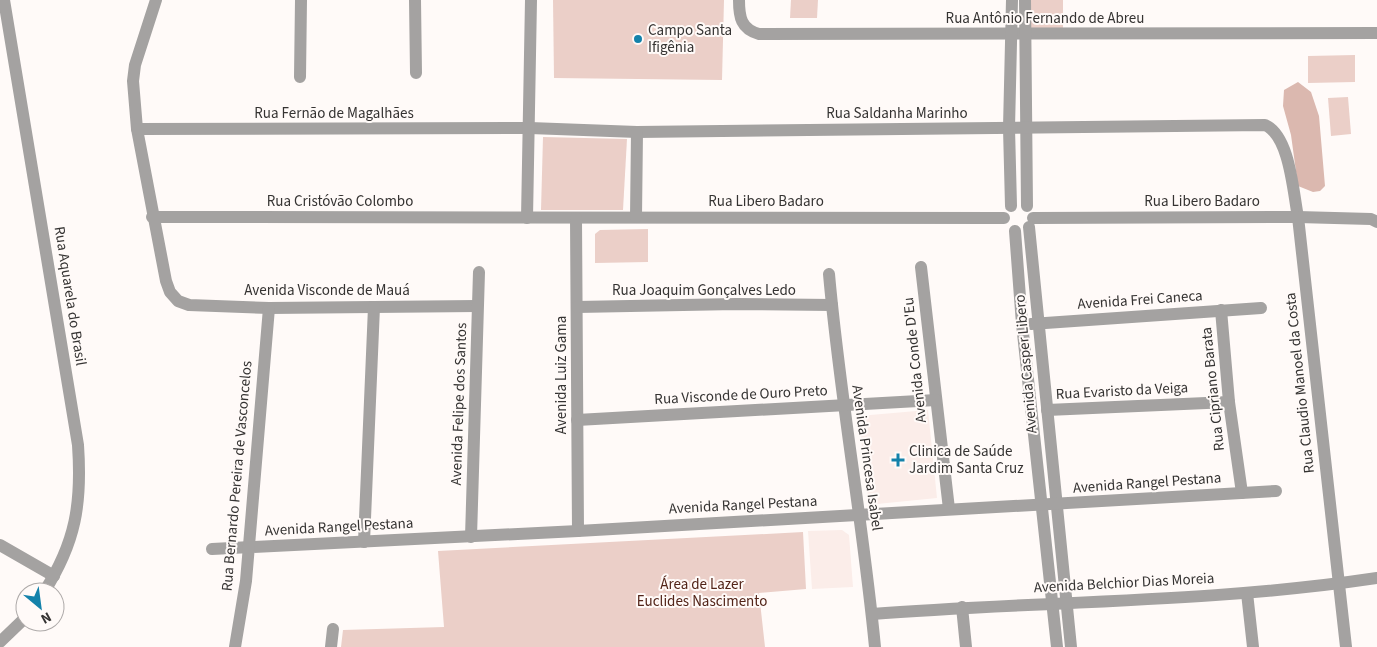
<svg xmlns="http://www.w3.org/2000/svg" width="1377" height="647" viewBox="0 0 1377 647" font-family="'Source Sans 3',sans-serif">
	<rect width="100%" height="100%" fill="#fffaf8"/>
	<g fill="#fbede9">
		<path d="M 928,410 L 937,498 L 877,504 L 872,502 L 868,498 L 859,421 L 870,415 Z"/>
		<path d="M 842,530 L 849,535 L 853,587 L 812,589 L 808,531 Z"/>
	</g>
	<g fill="#ebcfc8">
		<path d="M 553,0 L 724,0 L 722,80 L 554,78 Z"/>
		<path d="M 791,0 L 818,0 L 817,18 L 790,18 Z"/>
		<path d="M 1027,0 L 1063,0 L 1063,34 L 1026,33 Z"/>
		<path d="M 1355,55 L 1355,82 L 1308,83 L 1308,56 Z"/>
		<path d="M 1348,97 L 1351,134 L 1331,136 L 1328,98 Z"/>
		<path d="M 543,137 L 627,139 L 623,210 L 541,210 Z"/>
		<path d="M 648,229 L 648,262 L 595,263 L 595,234 L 600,230 Z"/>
		<path d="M 803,532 L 806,589 L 759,593 L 765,647 L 341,647 L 343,630 L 444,627 L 438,551 Z"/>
	</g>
	<path fill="#dbb8af" d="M 1298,82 L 1311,92 L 1319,116 L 1325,186 L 1320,191 L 1313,192 L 1298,186 L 1291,135 L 1283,106 L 1284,90 Z"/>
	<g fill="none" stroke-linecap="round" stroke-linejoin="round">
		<g stroke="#a4a2a1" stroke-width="12">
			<path d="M 4,0 L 78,445 C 82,503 76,542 44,592"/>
			<path d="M 156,0 L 135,65 L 133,81 L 137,129 L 166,281 L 170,292 L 178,301 L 189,305 L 269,308 L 477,306"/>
			<path d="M 415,0 L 416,73"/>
			<path d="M 739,0 C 739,17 741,29 759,34 L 1377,33"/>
			<path d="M 1025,0 L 1027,206"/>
			<path d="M 300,77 L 301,0"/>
			<path d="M 137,129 L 530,128 L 637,132 L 1265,125 C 1290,136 1293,192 1298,217 L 1346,647"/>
			<path d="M 1011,206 L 1009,128 L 1012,0"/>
			<path d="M 152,217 L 1004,218"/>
			<path d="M 636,217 L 637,132"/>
			<path d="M 527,218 L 531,0"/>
			<path d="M 576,218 L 578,531"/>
			<path d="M 1033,218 L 1298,217 L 1371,219 L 1377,222"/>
			<path d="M 1029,227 L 1071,647"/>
			<path d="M 1015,231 L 1022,324 L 1057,647"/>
			<path d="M 921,267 L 949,509"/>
			<path d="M 829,274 C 840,399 863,522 875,647"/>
			<path d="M 577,307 L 736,304 L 832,305"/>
			<path d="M 1221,310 L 1229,402 L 1242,493"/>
			<path d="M 1031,324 L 1261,308"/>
			<path d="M 1047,410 L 1229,402"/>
			<path d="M 577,420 L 936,400"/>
			<path d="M 471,537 L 479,272"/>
			<path d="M 364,542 L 374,307"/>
			<path d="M 0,545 L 54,576"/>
			<path d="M 212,549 L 578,531 L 1276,491"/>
			<path d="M 1247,593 L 1253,647"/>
			<path d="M 962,607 L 966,647"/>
			<path d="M 872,614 C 1040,601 1210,603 1377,578"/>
			<path d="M 0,642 L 25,618"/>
			<path d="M 235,647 L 246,581 L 269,308"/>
			<path d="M 331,647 L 333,629"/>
		</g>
	</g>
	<g fill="#1482aa" stroke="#fffaf8" stroke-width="2">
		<circle cx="638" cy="39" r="5"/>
		<path d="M895.5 452.5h5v5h5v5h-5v5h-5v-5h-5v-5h5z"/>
	</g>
	<g text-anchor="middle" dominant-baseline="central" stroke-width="4" stroke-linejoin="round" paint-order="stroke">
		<g font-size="15" fill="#353332" stroke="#fffaf8">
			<text x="1045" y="18">Rua Antônio Fernando de Abreu</text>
			<text x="334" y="113">Rua Fernão de Magalhães</text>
			<text x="897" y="113">Rua Saldanha Marinho</text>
			<text x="340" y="201">Rua Cristóvão Colombo</text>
			<text x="766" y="201">Rua Libero Badaro</text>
			<text x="1202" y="201">Rua Libero Badaro</text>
			<text x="327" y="290">Avenida Visconde de Mauá</text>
			<text x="704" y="290">Rua Joaquim Gonçalves Ledo</text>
			<text transform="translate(70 296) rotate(81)">Rua Aquarela do Brasil</text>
			<text transform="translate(1140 300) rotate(-4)">Avenida Frei Caneca</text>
			<text transform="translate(915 360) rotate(-96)">Avenida Conde D'Eu</text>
			<text transform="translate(1026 364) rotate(-95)">Avenida Casper Libero</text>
			<text transform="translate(561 375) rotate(-90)">Avenida Luiz Gama</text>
			<text transform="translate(1300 383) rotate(-96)">Rua Claudio Manoel da Costa</text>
			<text transform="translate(1213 389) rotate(-96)">Rua Cipriano Barata</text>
			<text transform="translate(1122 391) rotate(-3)">Rua Evaristo da Veiga</text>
			<text transform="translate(741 395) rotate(-3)">Rua Visconde de Ouro Preto</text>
			<text transform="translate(459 404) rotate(-88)">Avenida Felipe dos Santos</text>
			<text transform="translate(867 458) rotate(82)">Avenida Princesa Isabel</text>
			<text transform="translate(237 476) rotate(-85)">Rua Bernardo Pereira de Vasconcelos</text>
			<text transform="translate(1147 483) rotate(-4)">Avenida Rangel Pestana</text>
			<text transform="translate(743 505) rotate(-3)">Avenida Rangel Pestana</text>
			<text transform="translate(339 527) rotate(-3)">Avenida Rangel Pestana</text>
			<text transform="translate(1124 583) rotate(-3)">Avenida Belchior Dias Moreia</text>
		</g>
		<g font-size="15" fill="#353332" stroke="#fffaf8" text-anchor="start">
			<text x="648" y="30">Campo Santa<tspan x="648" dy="17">Ifigênia</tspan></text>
			<text x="909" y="451">Clinica de Saúde<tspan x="909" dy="17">Jardim Santa Cruz</tspan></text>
		</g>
		<g font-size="15" fill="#522418" stroke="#fffaf8">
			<text x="702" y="584">Área de Lazer<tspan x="702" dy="17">Euclides Nascimento</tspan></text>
		</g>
	</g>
	<g transform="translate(40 607) rotate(151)"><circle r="24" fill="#fffaf8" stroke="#aeaaa9"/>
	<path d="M0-4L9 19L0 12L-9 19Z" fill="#1482aa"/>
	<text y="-8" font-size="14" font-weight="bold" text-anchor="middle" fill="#353332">N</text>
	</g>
</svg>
